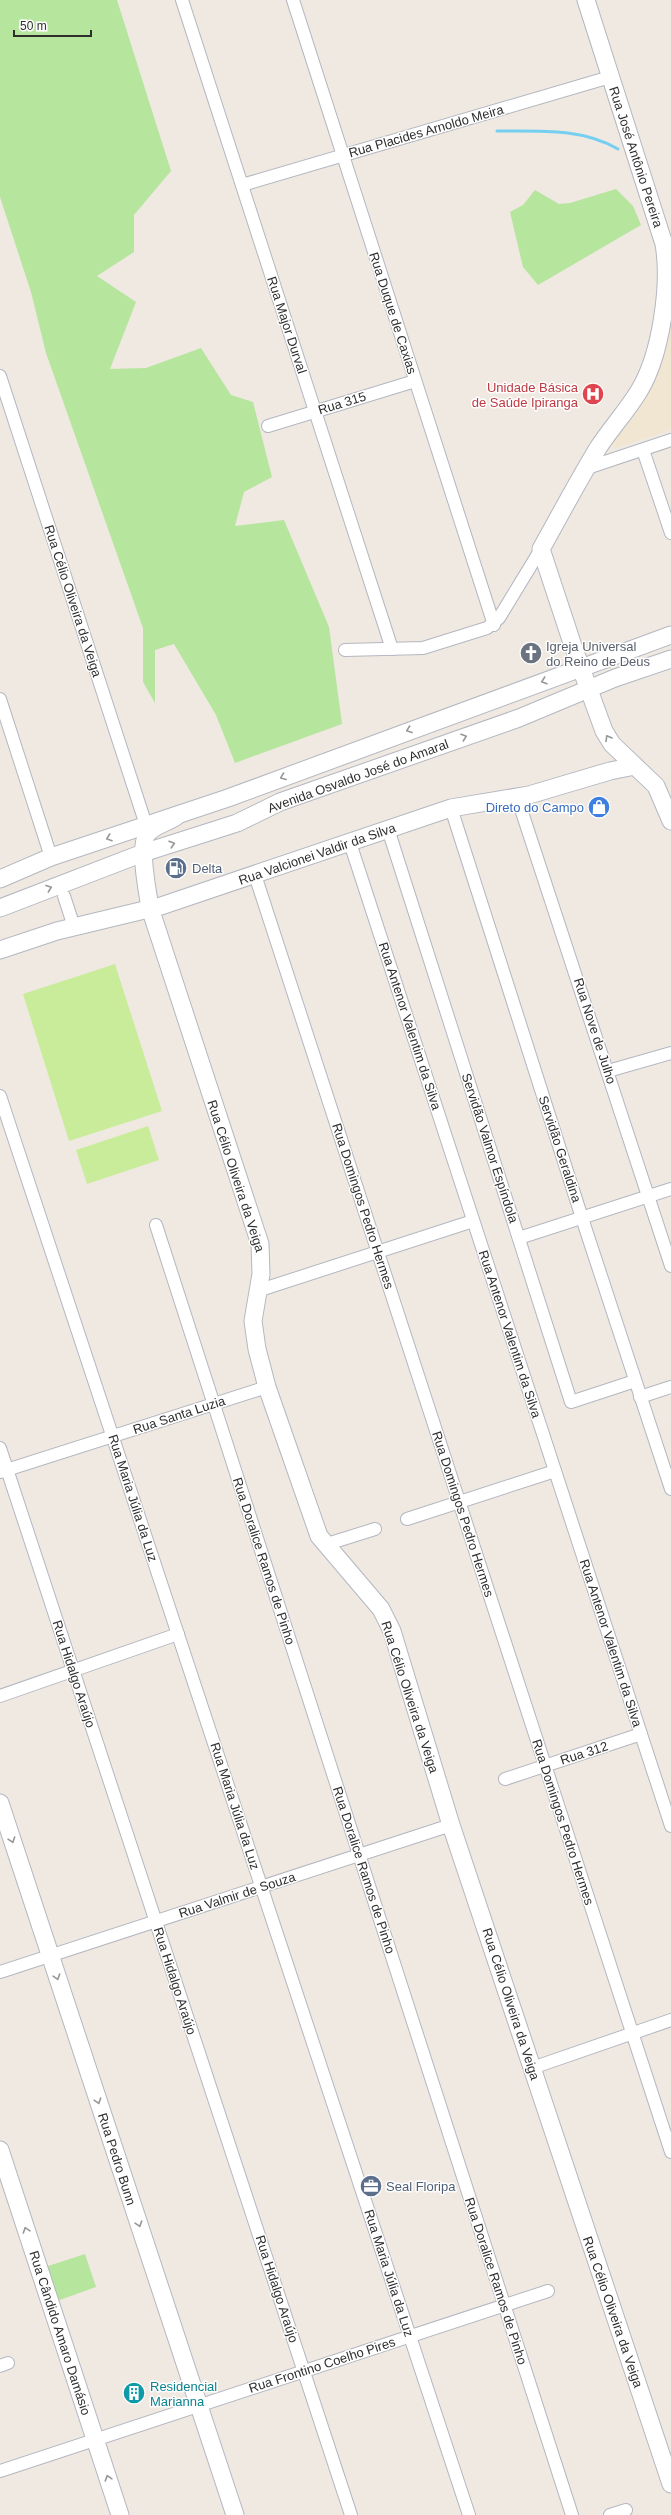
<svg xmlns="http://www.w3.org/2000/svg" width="671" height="2515" viewBox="0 0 671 2515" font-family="Arial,sans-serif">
	<rect width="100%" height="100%" fill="#efe9e1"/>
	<path fill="#f0e6d1" d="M 671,328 L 671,430 L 616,448 L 611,443 L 646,394 L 662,364 Z"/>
	<g fill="#b6e59e">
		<path d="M 0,0 L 117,0 L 171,171 L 134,215 L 134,252 L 97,276 L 136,302 L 110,369 L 146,368 L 201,348 L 231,395 L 253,402 L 272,477 L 244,492 L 235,526 L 284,520 L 329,627 L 342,724 L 235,763 L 216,715 L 174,644 L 155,650 L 155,703 L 143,682 L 143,628 L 46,353 L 31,292 L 0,197 Z"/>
		<path d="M 616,189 L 633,206 L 641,225 L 538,285 L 523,267 L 510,212 L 523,205 L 535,190 L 559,204 L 570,203 Z"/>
		<path d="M 85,2254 L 96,2287 L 54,2302 L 42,2268 Z"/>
	</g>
	<g fill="#c9ec9a">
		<path d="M 115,964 L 162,1111 L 69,1141 L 23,994 Z"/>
		<path d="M 148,1126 L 159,1160 L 87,1184 L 76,1150 Z"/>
	</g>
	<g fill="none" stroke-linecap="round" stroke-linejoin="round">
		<path stroke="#75cff0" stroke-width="3" d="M 497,131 C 539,131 581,128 618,149"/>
		<g stroke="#b4b7c1" stroke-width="14">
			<g id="street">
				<path d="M 182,0 L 392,649"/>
				<path d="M 293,0 L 494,625"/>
				<path d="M 242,185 L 610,77"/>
				<path d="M 0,376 L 146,825"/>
				<path d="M 268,426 L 415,381"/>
				<path d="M 643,450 L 671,533"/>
				<path d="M 587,468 L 671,440"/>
				<path d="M 345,650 L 423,648 L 487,628 L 499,618 L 541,549"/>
				<path d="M 0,699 L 51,857"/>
				<path d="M 517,797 L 671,1266"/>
				<path d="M 451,808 L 582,1218 L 671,1489"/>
				<path d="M 388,829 L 571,1402 L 635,1381"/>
				<path d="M 350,843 L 671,1826"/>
				<path d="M 255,875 L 671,2152"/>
				<path d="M 64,896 L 74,927"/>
				<path d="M 608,1071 L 671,1053"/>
				<path d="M 0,1096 L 469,2515"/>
				<path d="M 156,1225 L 572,2515"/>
				<path d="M 519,1238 L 671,1189"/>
				<path d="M 257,1291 L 473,1221"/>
				<path d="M 640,1397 L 671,1387"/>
				<path d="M 0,1448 L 351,2515"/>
				<path d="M 0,1472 L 267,1387"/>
				<path d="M 407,1519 L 555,1471"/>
				<path d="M 324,1545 L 375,1529"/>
				<path d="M 0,1696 L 178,1634"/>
				<path d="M 505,1779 L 641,1734"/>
				<path d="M 0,1972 L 451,1825"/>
				<path d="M 532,2068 L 671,2020"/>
				<path d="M 0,2366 L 8,2363"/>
				<path d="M 0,2471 L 548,2291"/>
				<path d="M 610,2515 L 626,2510"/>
			</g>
		</g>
		<g stroke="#b4b7c1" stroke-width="19">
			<g id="secondary">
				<path d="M 586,0 L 664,244 C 671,285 661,355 639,391 C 627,411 611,428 598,448 C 578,481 560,515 541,549 L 573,646 L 604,731 L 612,744 L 656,786 L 671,821"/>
				<path d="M 178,815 C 170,822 157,824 149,832 C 137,843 148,893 150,908 L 260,1244 L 261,1274 L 253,1321 L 257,1349 L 267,1387 L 319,1536 L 381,1609 L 392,1631 L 451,1825 L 671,2484"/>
				<path d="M 0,879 L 51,857 L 228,798 L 671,635"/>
				<path d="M 0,908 L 143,853 L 237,823 L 280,802 L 519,718 L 615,678 L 671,659"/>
				<path d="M 0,950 L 57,931 L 161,906 L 451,808 L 529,795 L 610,771 L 635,766"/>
				<path d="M 0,1803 L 235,2515"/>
				<path d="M 0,2150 L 120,2515"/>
			</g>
		</g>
		<use href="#street" stroke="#fff" stroke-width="12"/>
		<use href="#secondary" stroke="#fff" stroke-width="17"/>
	</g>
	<defs><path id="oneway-chevron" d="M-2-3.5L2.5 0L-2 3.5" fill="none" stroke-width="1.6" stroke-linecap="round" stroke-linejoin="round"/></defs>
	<g stroke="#969696">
		<use href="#oneway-chevron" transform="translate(544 681) rotate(161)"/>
		<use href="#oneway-chevron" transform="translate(409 730) rotate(160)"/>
		<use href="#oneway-chevron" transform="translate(464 737) rotate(-19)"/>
		<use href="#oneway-chevron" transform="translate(608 738) rotate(-121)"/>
		<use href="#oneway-chevron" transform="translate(283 777) rotate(159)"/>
		<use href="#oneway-chevron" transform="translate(109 838) rotate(161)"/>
		<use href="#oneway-chevron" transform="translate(172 844) rotate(-18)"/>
		<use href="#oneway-chevron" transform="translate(49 888) rotate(-20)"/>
		<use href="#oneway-chevron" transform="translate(12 1840) rotate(72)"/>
		<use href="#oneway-chevron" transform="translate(57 1977) rotate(72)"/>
		<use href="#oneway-chevron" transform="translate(98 2101) rotate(72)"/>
		<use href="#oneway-chevron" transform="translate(139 2224) rotate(72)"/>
		<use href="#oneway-chevron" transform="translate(26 2230) rotate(-108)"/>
		<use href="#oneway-chevron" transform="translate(108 2478) rotate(-108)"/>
	</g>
	<defs>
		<g id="hospital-disc" transform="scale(1.15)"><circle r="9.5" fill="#e0444e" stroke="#fff"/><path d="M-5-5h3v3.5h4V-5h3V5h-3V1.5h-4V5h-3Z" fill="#fff"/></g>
		<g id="church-disc" transform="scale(1.15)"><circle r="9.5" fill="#6b7280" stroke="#fff"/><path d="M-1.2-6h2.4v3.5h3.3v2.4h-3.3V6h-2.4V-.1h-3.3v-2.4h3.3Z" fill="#fff"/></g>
		<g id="shop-disc" transform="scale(1.15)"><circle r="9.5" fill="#3f7fe0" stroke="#fff"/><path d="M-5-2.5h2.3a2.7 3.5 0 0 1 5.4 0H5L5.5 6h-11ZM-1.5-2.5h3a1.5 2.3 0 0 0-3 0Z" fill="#fff"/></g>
		<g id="fuel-disc" transform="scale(1.15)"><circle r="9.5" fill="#5c6f8a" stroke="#fff"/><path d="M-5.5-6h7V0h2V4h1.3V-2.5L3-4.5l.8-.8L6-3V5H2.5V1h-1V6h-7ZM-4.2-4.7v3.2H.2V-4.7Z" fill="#fff"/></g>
		<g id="office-disc" transform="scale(1.15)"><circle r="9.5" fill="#5c6f8a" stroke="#fff"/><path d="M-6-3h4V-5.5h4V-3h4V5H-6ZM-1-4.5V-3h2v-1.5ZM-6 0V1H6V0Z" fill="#fff"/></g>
		<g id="building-disc" transform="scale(1.15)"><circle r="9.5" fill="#0f9aa8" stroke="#fff"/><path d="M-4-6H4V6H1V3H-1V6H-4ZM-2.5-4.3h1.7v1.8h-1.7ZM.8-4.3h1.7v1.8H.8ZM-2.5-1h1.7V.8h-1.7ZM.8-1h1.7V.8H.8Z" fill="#fff"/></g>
	</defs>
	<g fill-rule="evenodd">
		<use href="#hospital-disc" x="593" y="394"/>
		<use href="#church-disc" x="531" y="653"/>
		<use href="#shop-disc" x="599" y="807"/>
		<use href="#fuel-disc" x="176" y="868"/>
		<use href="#office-disc" x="371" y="2186"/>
		<use href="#building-disc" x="134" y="2393"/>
	</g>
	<g text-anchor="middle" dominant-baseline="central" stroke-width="3" stroke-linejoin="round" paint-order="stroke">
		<g font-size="13" fill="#2e2e2e" stroke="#fff">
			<text transform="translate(426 131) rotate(-16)">Rua Placides Arnoldo Meira</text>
			<text transform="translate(636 157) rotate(72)">Rua José Antônio Pereira</text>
			<text transform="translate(393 313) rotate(72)">Rua Duque de Caxias</text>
			<text transform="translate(287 325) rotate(72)">Rua Major Durval</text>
			<text transform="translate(342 403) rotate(-17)">Rua 315</text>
			<text transform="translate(73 601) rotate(72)">Rua Célio Oliveira da Veiga</text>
			<text transform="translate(358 776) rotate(-20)">Avenida Osvaldo José do Amaral</text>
			<text transform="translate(317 854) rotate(-19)">Rua Valcionei Valdir da Silva</text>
			<text transform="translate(410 1026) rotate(72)">Rua Antenor Valentim da Silva</text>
			<text transform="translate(595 1031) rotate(72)">Rua Nove de Julho</text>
			<text transform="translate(490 1148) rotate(72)">Servidão Valmor Espíndola</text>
			<text transform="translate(560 1149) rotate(72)">Servidão Geraldina</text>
			<text transform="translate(236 1176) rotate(72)">Rua Célio Oliveira da Veiga</text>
			<text transform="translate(363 1206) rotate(72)">Rua Domingos Pedro Hermes</text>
			<text transform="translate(510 1334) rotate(72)">Rua Antenor Valentim da Silva</text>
			<text transform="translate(179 1415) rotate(-18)">Rua Santa Luzia</text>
			<text transform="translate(133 1498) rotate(72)">Rua Maria Júlia da Luz</text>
			<text transform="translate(463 1514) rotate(72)">Rua Domingos Pedro Hermes</text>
			<text transform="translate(264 1561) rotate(72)">Rua Doralice Ramos de Pinho</text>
			<text transform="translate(611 1643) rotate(72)">Rua Antenor Valentim da Silva</text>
			<text transform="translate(74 1674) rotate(72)">Rua Hidalgo Araújo</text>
			<text transform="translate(410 1697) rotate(72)">Rua Célio Oliveira da Veiga</text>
			<text transform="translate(584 1753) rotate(-18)">Rua 312</text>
			<text transform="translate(235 1806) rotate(72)">Rua Maria Júlia da Luz</text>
			<text transform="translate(563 1822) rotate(72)">Rua Domingos Pedro Hermes</text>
			<text transform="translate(364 1870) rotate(72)">Rua Doralice Ramos de Pinho</text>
			<text transform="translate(237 1895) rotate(-18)">Rua Valmir de Souza</text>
			<text transform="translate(175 1981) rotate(72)">Rua Hidalgo Araújo</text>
			<text transform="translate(511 2004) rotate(72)">Rua Célio Oliveira da Veiga</text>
			<text transform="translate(117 2159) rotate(72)">Rua Pedro Bunn</text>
			<text transform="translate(389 2273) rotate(72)">Rua Maria Júlia da Luz</text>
			<text transform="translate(496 2281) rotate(72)">Rua Doralice Ramos de Pinho</text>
			<text transform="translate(277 2289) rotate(72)">Rua Hidalgo Araújo</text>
			<text transform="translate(613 2312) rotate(71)">Rua Célio Oliveira da Veiga</text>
			<text transform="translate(60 2333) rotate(72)">Rua Cândido Amaro Damásio</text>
			<text transform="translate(322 2365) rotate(-18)">Rua Frontino Coelho Pires</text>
		</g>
		<g font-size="13" fill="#be3a42" stroke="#fff" text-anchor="end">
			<text x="578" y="387">Unidade Básica<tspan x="578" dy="15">de Saúde Ipiranga</tspan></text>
		</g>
		<g font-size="13" fill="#5b616d" stroke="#fff" text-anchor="start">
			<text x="546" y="646">Igreja Universal<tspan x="546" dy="15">do Reino de Deus</tspan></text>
		</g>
		<g font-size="13" fill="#366cbe" stroke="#fff" text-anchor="end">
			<text x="584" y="807">Direto do Campo</text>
		</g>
		<g font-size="13" fill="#4e5e75" stroke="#fff" text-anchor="start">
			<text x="192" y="868">Delta</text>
			<text x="386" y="2186">Seal Floripa</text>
		</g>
		<g font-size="13" fill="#0d838f" stroke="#fff" text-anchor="start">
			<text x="150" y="2386">Residencial<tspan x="150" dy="15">Marianna</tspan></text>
		</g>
	</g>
	<path d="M14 30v6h77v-6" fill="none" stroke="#2e2e2e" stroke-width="2"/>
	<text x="20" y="30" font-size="12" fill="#2e2e2e" stroke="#ffffff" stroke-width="3" paint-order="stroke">50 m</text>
</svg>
